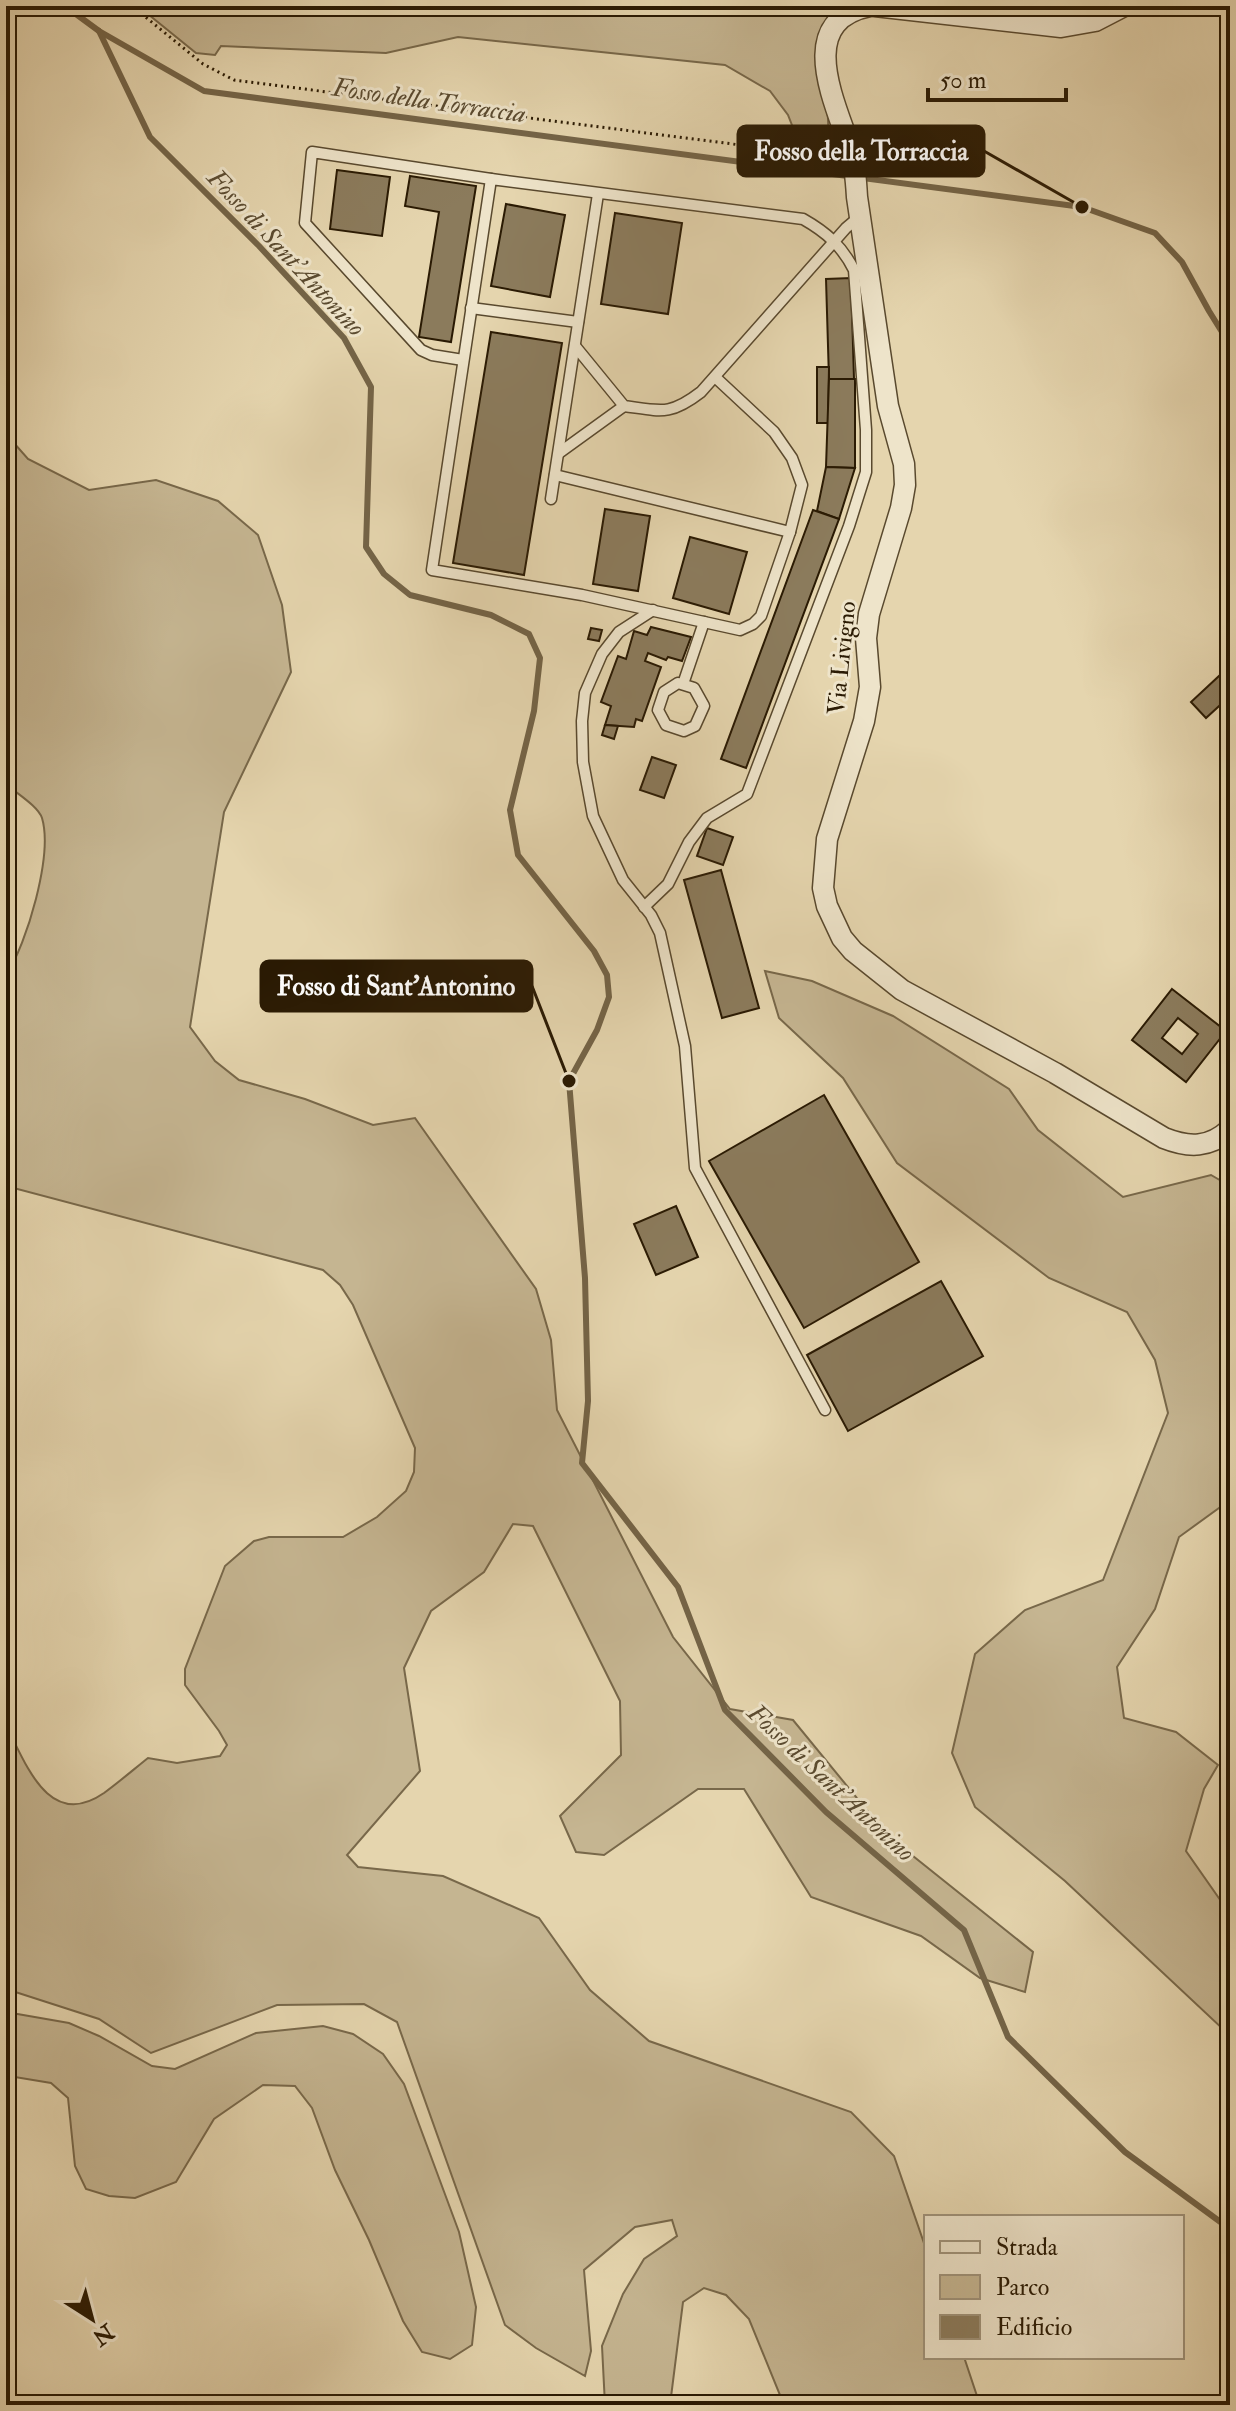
<svg xmlns="http://www.w3.org/2000/svg" width="1236" height="2411" viewBox="0 0 1236 2411" font-family="'IM FELL Double Pica',serif">
	<rect width="100%" height="100%" fill="#e5d5ae"/>
	<filter id="stains"><feTurbulence type="fractalNoise" baseFrequency=".0025" numOctaves="4"/><feColorMatrix values="0 0 0 0 .2 0 0 0 0 .09 0 0 0 0 .02 0 0 0 .5 -.17"/></filter>
	<radialGradient id="worn" r=".72"><stop offset=".6" stop-color="#630" stop-opacity="0"/><stop offset="1" stop-color="#630" stop-opacity=".3"/></radialGradient>
	<g fill="#c5b591" stroke="#78684a" stroke-width="2">
		<path d="M 138,6 L 842,6 C 791,52 836,87 827,140 L 799,143 L 788,115 L 770,91 L 725,65 L 458,37 L 386,53 L 221,46 L 215,55 L 196,53 Z"/>
		<path d="M 941,6 L 1109,6 L 1066,23 Z"/>
		<path d="M 6,434 L 28,459 L 89,490 L 156,480 L 218,501 L 258,535 L 282,605 L 291,672 L 224,812 L 190,1027 L 215,1061 L 239,1080 L 305,1099 L 373,1125 L 415,1118 L 536,1289 L 551,1340 L 557,1410 L 673,1637 L 730,1709 L 793,1720 L 888,1836 L 1033,1952 L 1025,1992 L 980,1978 L 921,1936 L 811,1897 L 744,1789 L 698,1789 L 604,1855 L 576,1852 L 560,1816 L 621,1755 L 620,1701 L 533,1526 L 513,1524 L 484,1572 L 431,1611 L 404,1668 L 420,1771 L 347,1855 L 358,1867 L 443,1876 L 539,1918 L 590,1990 L 649,2041 L 851,2112 L 894,2156 L 926,2249 L 926,2357 L 964,2357 L 980,2405 L 784,2405 L 749,2319 L 726,2295 L 704,2288 L 683,2302 L 670,2405 L 605,2405 L 602,2346 L 623,2294 L 644,2259 L 677,2236 L 672,2220 L 635,2227 L 584,2270 L 591,2351 L 585,2376 L 536,2348 L 505,2325 L 397,2022 L 364,2004 L 277,2005 L 151,2053 L 99,2019 L 6,1989 L 6,1847 L 14,1828 L 6,1783 L 6,1725 C 26,1764 49,1831 104,1793 C 119,1782 133,1770 148,1758 L 177,1763 L 220,1756 L 227,1745 L 219,1731 L 185,1685 L 185,1669 L 225,1566 L 254,1541 L 269,1537 L 343,1537 L 377,1517 L 406,1491 L 414,1472 L 415,1448 L 353,1305 L 340,1285 L 323,1270 L 6,1186 L 6,975 C 27,944 53,855 42,818 C 38,806 16,793 6,784 Z"/>
		<path d="M 765,971 L 812,981 L 893,1016 L 1009,1089 L 1038,1130 L 1123,1197 L 1211,1175 L 1230,1186 L 1230,1500 L 1179,1537 L 1155,1609 L 1117,1667 L 1124,1718 L 1176,1732 L 1218,1765 L 1204,1789 L 1186,1851 L 1230,1914 L 1230,2043 L 1224,2030 L 1065,1881 L 975,1807 L 952,1753 L 975,1654 L 1025,1610 L 1103,1580 L 1168,1413 L 1155,1360 L 1127,1312 L 1049,1278 L 897,1163 L 843,1078 L 779,1018 Z"/>
		<path d="M 6,2012 L 69,2023 L 99,2036 L 152,2066 L 175,2069 L 256,2033 L 323,2026 L 353,2034 L 383,2054 L 404,2084 L 459,2232 L 476,2307 L 472,2345 L 450,2359 L 422,2352 L 403,2321 L 369,2240 L 335,2170 L 312,2108 L 295,2086 L 263,2085 L 214,2119 L 176,2182 L 135,2198 L 109,2196 L 86,2189 L 75,2166 L 68,2098 L 51,2083 L 15,2077 L 6,2080 Z"/>
	</g>
	<g fill="none" stroke-linecap="round" stroke-linejoin="round">
		<g stroke="#746447" stroke-width="6">
			<path d="M 65,6 L 99,31 L 204,91 L 1082,207 L 1155,233 L 1182,262 L 1209,311 L 1222,332 L 1230,338"/>
			<path d="M 99,31 L 150,137 L 259,246 L 344,338 L 371,387 L 366,547 L 384,574 L 410,595 L 491,615 L 529,634 L 540,658 L 534,711 L 510,810 L 518,855 L 594,951 L 607,975 L 609,997 L 597,1030 L 569,1081 L 585,1278 L 588,1401 L 582,1463 L 678,1587 L 725,1710 L 826,1812 L 964,1930 L 1008,2037 L 1125,2152 L 1230,2229"/>
		</g>
	</g>
	<g fill="#8b7b5c" stroke="#2a1a03" stroke-width="2" fill-rule="evenodd">
		<path d="M 337,170 L 390,177 L 382,236 L 330,229 Z"/>
		<path d="M 410,176 L 476,186 L 451,342 L 419,337 L 439,212 L 405,206 Z"/>
		<path d="M 506,204 L 565,215 L 550,297 L 491,286 Z"/>
		<path d="M 615,213 L 682,223 L 668,314 L 601,304 Z"/>
		<path d="M 851,278 L 854,379 L 829,379 L 826,279 Z"/>
		<path d="M 491,332 L 562,343 L 524,575 L 453,563 Z"/>
		<path d="M 817,367 L 829,367 L 828,423 L 817,423 Z"/>
		<path d="M 829,379 L 855,379 L 855,468 L 826,467 Z"/>
		<path d="M 826,467 L 855,468 L 839,519 L 817,511 Z"/>
		<path d="M 605,509 L 650,516 L 638,591 L 593,584 Z"/>
		<path d="M 813,510 L 839,519 L 746,768 L 721,759 Z"/>
		<path d="M 690,537 L 747,552 L 729,614 L 673,598 Z"/>
		<path d="M 651,627 L 691,637 L 682,661 L 668,657 L 666,660 L 648,653 L 645,661 L 661,667 L 642,721 L 636,719 L 634,727 L 605,725 L 611,706 L 601,702 L 618,656 L 626,659 L 634,631 L 647,635 Z"/>
		<path d="M 591,628 L 602,630 L 599,641 L 588,639 Z"/>
		<path d="M 1219,676 L 1230,688 L 1230,696 L 1206,718 L 1191,702 Z"/>
		<path d="M 605,725 L 618,726 L 614,739 L 602,735 Z"/>
		<path d="M 652,757 L 676,765 L 664,798 L 640,790 Z"/>
		<path d="M 707,828 L 733,837 L 723,865 L 697,856 Z"/>
		<path d="M 721,870 L 759,1008 L 722,1018 L 684,880 Z"/>
		<path d="M 1172,989 L 1226,1031 L 1186,1082 L 1132,1040 ZM 1178,1018 L 1198,1034 L 1182,1054 L 1162,1038 Z"/>
		<path d="M 824,1095 L 919,1262 L 804,1328 L 709,1161 Z"/>
		<path d="M 676,1206 L 698,1257 L 656,1275 L 634,1224 Z"/>
		<path d="M 941,1281 L 983,1356 L 848,1431 L 807,1355 Z"/>
	</g>
	<g fill="none" stroke-linecap="round" stroke-linejoin="round">
		<g stroke="#59492e" stroke-width="13">
			<g id="lane">
				<path d="M 471,308 L 578,322"/>
				<path d="M 575,346 L 624,406 C 661,411 670,416 701,392 L 846,228 L 859,217"/>
				<path d="M 463,360 L 432,355 L 421,350 L 305,223 L 312,152 L 491,179"/>
				<path d="M 559,453 L 624,406"/>
				<path d="M 555,475 L 790,532"/>
				<path d="M 551,499 L 598,194"/>
				<path d="M 653,610 L 619,632 L 602,654 L 585,693 L 582,721 L 583,762 L 593,816 L 623,880 L 651,915 L 660,933 L 685,1046 L 695,1168 L 825,1410"/>
				<path d="M 678,683 L 694,688 L 704,706 L 695,726 L 684,731 L 666,725 L 658,710 L 664,692 Z"/>
				<path d="M 683,684 L 704,622"/>
				<path d="M 644,907 L 668,884 L 689,842 L 707,818 L 747,794 L 849,526 L 866,472 L 866,430 L 854,270 C 842,246 826,232 803,219 L 491,179 L 432,570 L 582,595 L 740,630 L 753,624 L 761,616 L 790,532 L 802,485 L 792,458 L 774,432 L 715,377"/>
			</g>
		</g>
		<g stroke="#59492e" stroke-width="23">
			<g id="street">
				<path d="M 870,6 C 794,21 835,102 850,148 C 855,164 856,180 857,197 L 888,406 L 904,464 L 905,485 L 901,508 L 869,614 L 866,638 L 870,687 L 864,721 L 827,839 L 823,888 L 827,906 L 842,938 L 853,951 L 902,990 L 1055,1073 L 1164,1138 C 1189,1148 1210,1148 1230,1129"/>
				<path d="M 875,6 L 1061,27 L 1095,21 L 1124,6"/>
			</g>
		</g>
		<path stroke="#2a1a03" stroke-width="3" stroke-dasharray="2 4" stroke-linecap="butt" d="M 132,6 L 203,64 L 234,80 L 748,146 L 831,150"/>
		<use href="#lane" stroke="#eee4ca" stroke-width="10"/>
		<use href="#street" stroke="#eee4ca" stroke-width="20"/>
	</g>
	<g text-anchor="middle" dominant-baseline="central" stroke-width="6" stroke-linejoin="round" paint-order="stroke">
		<g font-size="24" fill="#2a1a03" stroke="#eee4ca">
			<text transform="translate(842 658) rotate(-84)">Via Livigno</text>
		</g>
		<g font-size="26" font-style="italic" fill="#5b4b30" stroke="#eee4ca">
			<text transform="translate(429 101) rotate(8)">Fosso della Torraccia</text>
			<text transform="translate(286 253) rotate(47)">Fosso di Sant'Antonino</text>
			<text transform="translate(831 1783) rotate(43)">Fosso di Sant'Antonino</text>
		</g>
	</g>
	<path fill="none" stroke="#2a1a03" stroke-width="3" d="M1082 207L984 151M569 1081L532 986"/>
	<g fill="#2a1a03" stroke="#eee4ca" stroke-width="3">
		<circle cx="1082" cy="207" r="8"/>
		<circle cx="569" cy="1081" r="8"/>
	</g>
	<g fill="#2a1a03" stroke="#2a1a03" stroke-width="3">
		<rect x="738" y="126" width="246" height="50" rx="8"/>
		<rect x="261" y="961" width="271" height="50" rx="8"/>
	</g>
	<g font-size="26" text-anchor="middle" font-weight="bold" fill="#fff">
		<text x="861" y="160">Fosso della Torraccia</text>
		<text x="396" y="995">Fosso di Sant'Antonino</text>
	</g>
	<rect width="1236" height="2411" fill="none" stroke="#e5d5ae" stroke-width="32"/>
	<rect x="8" y="8" width="1220" height="2395" fill="none" stroke="#2a1a03" stroke-width="4"/>
	<rect x="16" y="16" width="1204" height="2379" fill="none" stroke="#2a1a03" stroke-width="2"/>
	<rect x="924" y="2215" width="260" height="144" fill="#eee4ca" stroke="#a0937a" stroke-width="2"/>
	<rect x="940" y="2241" width="40" height="12" fill="#eee4ca" stroke="#a0937a" stroke-width="2"/>
	<text x="996" y="2255" font-size="24" fill="#2a1a03">Strada</text>
	<rect x="940" y="2275" width="40" height="24" fill="#c5b591" stroke="#a0937a" stroke-width="2"/>
	<text x="996" y="2295" font-size="24" fill="#2a1a03">Parco</text>
	<rect x="940" y="2315" width="40" height="24" fill="#8b7b5c" stroke="#a0937a" stroke-width="2"/>
	<text x="996" y="2335" font-size="24" fill="#2a1a03">Edificio</text>
	<g transform="translate(92 2319) rotate(144)" stroke="#eee4ca" stroke-width="6" paint-order="stroke">
	<path d="M0-6L14 30L0 20L-14 30Z" fill="#2a1a03"/>
	<text y="-12" font-size="22" font-weight="bold" text-anchor="middle" fill="#2a1a03">N</text>
	</g>
	<path d="M928 88v12h138v-12" fill="none" stroke="#2a1a03" stroke-width="4"/>
	<text x="940" y="88" font-size="24" fill="#2a1a03" stroke="#eee4ca" stroke-width="6" paint-order="stroke">50 m</text>
	<rect width="100%" height="100%" filter="url(#stains)"/>
	<rect width="100%" height="100%" fill="url(#worn)"/>
</svg>
